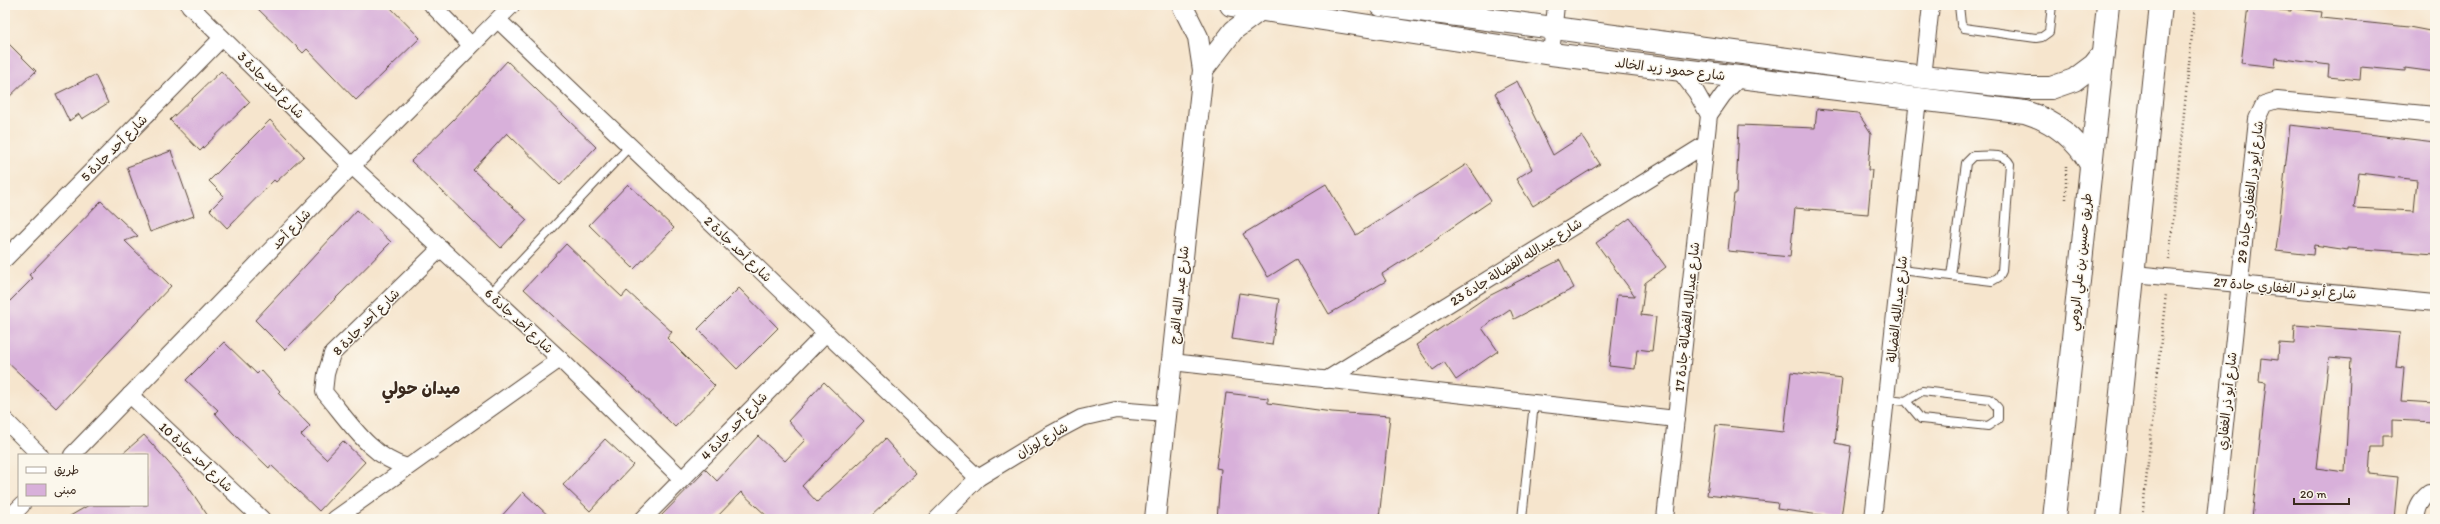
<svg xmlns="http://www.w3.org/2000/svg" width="2440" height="524" viewBox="0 0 2440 524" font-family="Itim,'Playpen Sans Arabic',sans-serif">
	<rect width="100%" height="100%" fill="#fbf7ec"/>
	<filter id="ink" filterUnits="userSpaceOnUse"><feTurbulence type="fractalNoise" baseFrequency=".025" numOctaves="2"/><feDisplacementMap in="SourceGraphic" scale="8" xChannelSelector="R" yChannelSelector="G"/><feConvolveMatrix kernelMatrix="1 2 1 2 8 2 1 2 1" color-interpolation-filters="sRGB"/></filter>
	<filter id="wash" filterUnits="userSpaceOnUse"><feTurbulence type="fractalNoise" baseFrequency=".012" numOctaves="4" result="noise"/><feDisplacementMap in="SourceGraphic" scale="16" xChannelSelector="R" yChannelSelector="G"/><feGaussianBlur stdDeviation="0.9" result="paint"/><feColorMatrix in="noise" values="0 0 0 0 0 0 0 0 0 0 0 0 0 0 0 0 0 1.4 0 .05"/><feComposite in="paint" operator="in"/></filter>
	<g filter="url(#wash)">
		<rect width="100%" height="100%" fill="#f6e5cd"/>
		<g id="blocks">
			<g fill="#d8b0da" fill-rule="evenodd">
				<path d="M 254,5 L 388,5 L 420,38 L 356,100 L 307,49 L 303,53 Z"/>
				<path d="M 2248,7 L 2291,11 L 2291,8 L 2322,12 L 2321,18 L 2409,27 L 2435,32 L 2435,72 L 2405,68 L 2405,71 L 2361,67 L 2360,80 L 2328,77 L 2329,65 L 2276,58 L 2275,67 L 2241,63 Z"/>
				<path d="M 5,40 L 36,71 L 5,101 Z"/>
				<path d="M 507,61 L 596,147 L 560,185 L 507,133 L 473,170 L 527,220 L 501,248 L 411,161 L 453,120 Z"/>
				<path d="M 221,71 L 250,102 L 200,151 L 170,120 Z"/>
				<path d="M 95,75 L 108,103 L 82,119 L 79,114 L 69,121 L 56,94 Z"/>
				<path d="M 1517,81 L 1553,155 L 1582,136 L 1600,164 L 1533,206 L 1516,179 L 1532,169 L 1495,93 Z"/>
				<path d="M 1817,109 L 1858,113 L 1871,133 L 1868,170 L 1872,170 L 1868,214 L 1795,208 L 1790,257 L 1728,251 L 1734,194 L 1736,194 L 1739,125 L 1815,128 Z"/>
				<path d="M 270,120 L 304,156 L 276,182 L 274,180 L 227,228 L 210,210 L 224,196 L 209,181 Z"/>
				<path d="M 2290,125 L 2435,142 L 2435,254 L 2348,248 L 2348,250 L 2314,245 L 2313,255 L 2276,251 ZM 2359,173 L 2417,180 L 2414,211 L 2354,208 Z"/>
				<path d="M 171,151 L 194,216 L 150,232 L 127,167 Z"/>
				<path d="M 1467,164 L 1491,201 L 1438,237 L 1439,238 L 1382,274 L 1386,281 L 1329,314 L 1297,259 L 1268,277 L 1243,234 L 1326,184 L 1356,235 Z"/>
				<path d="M 628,184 L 674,228 L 634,269 L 589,225 Z"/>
				<path d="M 101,201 L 138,236 L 125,241 L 171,286 L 56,408 L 5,360 L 5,306 L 33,278 L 29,275 Z"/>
				<path d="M 357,210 L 391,242 L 285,350 L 255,320 Z"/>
				<path d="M 1630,218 L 1666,267 L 1645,283 L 1641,315 L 1656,317 L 1652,351 L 1637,349 L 1635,369 L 1609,366 L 1617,295 L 1635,296 L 1596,243 Z"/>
				<path d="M 566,244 L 622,297 L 627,291 L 672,332 L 667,338 L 715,386 L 675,427 L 628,381 L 567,329 L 524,289 Z"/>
				<path d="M 1560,260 L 1574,288 L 1514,319 L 1510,309 L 1482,328 L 1498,351 L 1456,380 L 1444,362 L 1433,370 L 1416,345 L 1485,298 Z"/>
				<path d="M 739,288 L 778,328 L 737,369 L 698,329 Z"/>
				<path d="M 1239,293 L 1279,299 L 1272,345 L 1232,339 Z"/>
				<path d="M 2295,325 L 2400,333 L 2396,367 L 2404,368 L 2401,401 L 2435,403 L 2435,422 L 2392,420 L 2392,436 L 2382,436 L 2382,447 L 2371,447 L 2369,474 L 2398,477 L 2394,519 L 2252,519 L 2266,382 L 2259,381 L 2261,358 L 2278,360 L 2279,343 L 2294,344 ZM 2329,357 L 2351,359 L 2345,472 L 2316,468 Z"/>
				<path d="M 224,342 L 257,374 L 261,370 L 280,391 L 278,393 L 310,426 L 301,435 L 326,459 L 343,441 L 365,462 L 319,511 L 271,465 L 269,468 L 234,434 L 215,413 L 218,410 L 186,380 Z"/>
				<path d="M 1791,372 L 1842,378 L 1835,443 L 1851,446 L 1841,518 L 1777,509 L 1778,503 L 1707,495 L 1716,425 L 1784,432 Z"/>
				<path d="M 824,382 L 864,421 L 802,486 L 817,502 L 885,439 L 916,474 L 868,519 L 770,519 L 741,492 L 715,519 L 658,519 L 706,470 L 717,481 L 758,436 L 785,461 L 805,440 L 788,421 Z"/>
				<path d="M 1226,393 L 1268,398 L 1268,403 L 1332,412 L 1390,416 L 1379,519 L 1217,519 L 1221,469 L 1216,468 Z"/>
				<path d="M 144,435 L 183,479 L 210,519 L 65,519 L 89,505 L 147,505 L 147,455 L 121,455 Z"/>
				<path d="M 605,439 L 633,465 L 590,511 L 563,485 Z"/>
				<path d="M 523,492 L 552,519 L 499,519 Z"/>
			</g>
		</g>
	</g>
	<g filter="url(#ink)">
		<use href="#blocks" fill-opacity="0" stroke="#574638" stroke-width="1"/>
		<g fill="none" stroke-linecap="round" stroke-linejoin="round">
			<g stroke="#574638" stroke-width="10">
				<g id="service">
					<path d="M 1959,5 L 1961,24 L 1964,28 L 2036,38 L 2042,37 L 2049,32 L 2052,5"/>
					<path d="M 1901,270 L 1992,281 L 1999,277 L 2002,271 L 2010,164 C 2004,152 1985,156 1973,156 L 1966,163 L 1951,276"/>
					<path d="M 490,294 L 630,146"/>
					<path d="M 1887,399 L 1906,401 L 1922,391 L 1990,399 L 1998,408 L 1998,419 L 1988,426 L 1921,419 L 1906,401"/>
					<path d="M 1522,519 L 1534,403"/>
				</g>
			</g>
			<g stroke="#574638" stroke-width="18">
				<g id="minor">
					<path d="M 189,5 L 352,166 L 560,359 L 682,479"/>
					<path d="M 432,5 L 471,45"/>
					<path d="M 498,20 L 978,478"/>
					<path d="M 1551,54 L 1556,5"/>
					<path d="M 1679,70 L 1696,92 L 1709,115"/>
					<path d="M 1923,77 L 1931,5"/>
					<path d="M 5,259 L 222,38"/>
					<path d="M 2134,274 L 2435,303"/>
					<path d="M 1172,362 L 1676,419"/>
					<path d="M 1326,380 L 1706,144"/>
					<path d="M 130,395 L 262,519"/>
					<path d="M 5,420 L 40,455"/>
					<path d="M 72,455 L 352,166 L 512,5"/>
					<path d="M 407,467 C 370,457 348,420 324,392 L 326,374 L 332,354 L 441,248"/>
					<path d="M 8,519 L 22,505"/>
					<path d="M 335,519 L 560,359"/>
					<path d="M 643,519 L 826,333"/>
					<path d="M 937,519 L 978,478 L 1049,435 L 1081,418 L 1116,410 L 1166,414"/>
					<path d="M 1665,519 L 1709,115 L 1723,95 L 1740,77"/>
					<path d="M 1873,519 L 1918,99"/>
					<path d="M 2215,519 L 2257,119 L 2264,104 L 2277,100 L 2435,115"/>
					<path d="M 2415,519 C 2417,507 2419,501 2429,493 L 2435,494"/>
				</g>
			</g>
			<g stroke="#574638" stroke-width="22">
				<g id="tertiary">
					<path d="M 1203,70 L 1234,30 L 1261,10"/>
					<path d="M 1155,519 L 1203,70 L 1198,37 L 1182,5"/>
				</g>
			</g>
			<g stroke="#574638" stroke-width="24">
				<g id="secondary">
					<path d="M 1231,5 L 1551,54 L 2025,112 C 2054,121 2075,137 2090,163"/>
					<path d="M 1381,5 L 1923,77 L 2026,88 L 2051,88 L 2074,80 L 2094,65 L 2102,55"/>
				</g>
			</g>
			<g stroke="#574638" stroke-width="24">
				<g id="trunk">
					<path d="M 2054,519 L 2108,5"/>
					<path d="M 2108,519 L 2161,5"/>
				</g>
			</g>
			<g stroke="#574638" stroke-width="2.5" stroke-dasharray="1 3" stroke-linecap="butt">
				<path d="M 2066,199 L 2066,164"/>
				<path d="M 2169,260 L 2195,5"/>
				<path d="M 2142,519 L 2166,293"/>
			</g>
			<use href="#service" stroke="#fff" stroke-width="8"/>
			<use href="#minor" stroke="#fff" stroke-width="16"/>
			<use href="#tertiary" stroke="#fff" stroke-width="20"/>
			<use href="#secondary" stroke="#fff" stroke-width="22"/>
			<use href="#trunk" stroke="#fff" stroke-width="22"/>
		</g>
	</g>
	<g text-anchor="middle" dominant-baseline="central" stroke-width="3" stroke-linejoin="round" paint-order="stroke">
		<g font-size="13" fill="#3b2a1e" stroke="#fbf7ec">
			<text transform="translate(1670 69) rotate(7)">شارع حمود زيد الخالد</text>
			<text transform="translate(271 85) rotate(45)">شارع أحد جادة 3</text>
			<text transform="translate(114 148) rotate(-45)">شارع أحد جادة 5</text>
			<text transform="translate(2250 192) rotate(-83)">شارع أبو ذر الغفاري جادة 29</text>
			<text transform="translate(291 229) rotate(-46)">شارع أحد</text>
			<text transform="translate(738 249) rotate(44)">شارع أحد جادة 2</text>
			<text transform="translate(1516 262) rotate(-32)">شارع عبدالله الفضالة جادة 23</text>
			<text transform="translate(2080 262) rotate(-84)">طريق حسين بن علي الرومي</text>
			<text transform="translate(2285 288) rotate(5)">شارع أبو ذر الغفاري جادة 27</text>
			<text transform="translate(1179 295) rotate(-84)">شارع عبد الله الفرج</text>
			<text transform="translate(1897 309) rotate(-84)">شارع عبدالله الفضالة</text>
			<text transform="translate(1687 317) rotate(-84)">شارع عبدالله الفضالة جادة 17</text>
			<text transform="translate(519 321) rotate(43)">شارع أحد جادة 6</text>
			<text transform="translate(366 322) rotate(-45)">شارع أحد جادة 8</text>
			<text transform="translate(2227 401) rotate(-84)">شارع أبو ذر الغفاري</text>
			<text transform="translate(734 426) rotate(-46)">شارع أحد جادة 4</text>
			<text transform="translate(1042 440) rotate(-30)">شارع لوزان</text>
			<text transform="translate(196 457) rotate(43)">شارع أحد جادة 10</text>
		</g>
		<g font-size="17" font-weight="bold" fill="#3b2a1e" stroke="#fbf7ec">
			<text x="421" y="388">ميدان حولي</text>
		</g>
	</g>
	<rect width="2440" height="524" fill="none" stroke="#fbf7ec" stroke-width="20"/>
	<rect x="18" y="454" width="130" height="52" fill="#fbf7ec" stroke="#aea59a"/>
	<rect x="26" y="467" width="20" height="6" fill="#ffffff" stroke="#aea59a"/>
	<text x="54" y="474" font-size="12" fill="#3b2a1e">طريق</text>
	<rect x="26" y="484" width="20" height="12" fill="#d8b0da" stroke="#aea59a"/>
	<text x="54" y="494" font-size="12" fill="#3b2a1e">مبنى</text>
	<path d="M2294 498v6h55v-6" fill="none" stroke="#3b2a1e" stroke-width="2"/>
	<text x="2300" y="498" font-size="12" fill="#3b2a1e" stroke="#fbf7ec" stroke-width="3" paint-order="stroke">20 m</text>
</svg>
